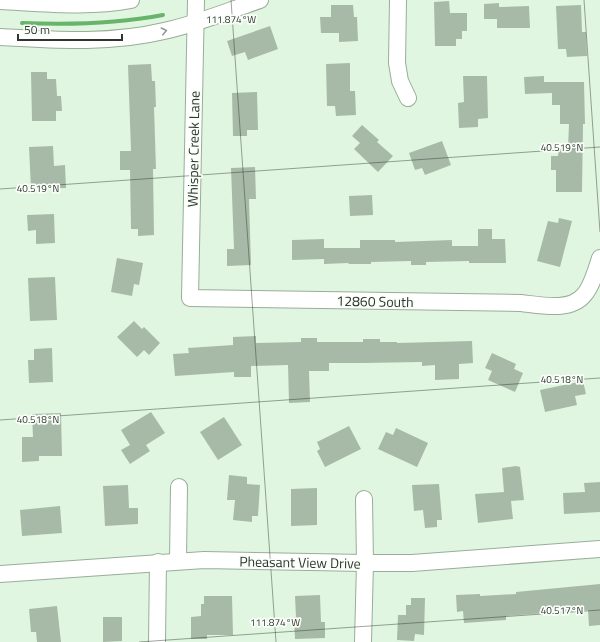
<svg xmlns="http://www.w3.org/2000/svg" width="600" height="642" viewBox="0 0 600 642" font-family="'Titillium Web',sans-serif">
	<rect width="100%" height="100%" fill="#e1f6e1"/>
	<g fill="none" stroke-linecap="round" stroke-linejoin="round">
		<path stroke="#68b46b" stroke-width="4" d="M 22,23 C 70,25 116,24 163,15"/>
	</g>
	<g fill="#a7baa7">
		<path d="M 449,1 L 450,13 L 467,13 L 467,31 L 462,31 L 462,39 L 456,39 L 456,46 L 435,46 L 434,2 Z"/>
		<path d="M 499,3 L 499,7 L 529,6 L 530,28 L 497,28 L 497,19 L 484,19 L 484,4 Z"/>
		<path d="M 331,5 L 353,5 L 354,17 L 357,17 L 358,41 L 339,42 L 339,33 L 321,33 L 320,17 L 331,17 Z"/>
		<path d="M 581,5 L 582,32 L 586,32 L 587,56 L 567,57 L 566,49 L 558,49 L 556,6 Z"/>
		<path d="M 270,26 L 278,49 L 248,60 L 245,52 L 232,56 L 227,41 Z"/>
		<path d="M 350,63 L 350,91 L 355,91 L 356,115 L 336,116 L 335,106 L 327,106 L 326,64 Z"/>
		<path d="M 151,64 L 152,81 L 155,81 L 156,107 L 154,107 L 156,169 L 153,169 L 154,235 L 138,236 L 138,229 L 131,229 L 130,170 L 120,170 L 120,151 L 131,151 L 128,65 Z"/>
		<path d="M 31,72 L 47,72 L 47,79 L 56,79 L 57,96 L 61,96 L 62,111 L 56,111 L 56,121 L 32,121 Z"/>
		<path d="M 463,76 L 487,76 L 488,118 L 478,119 L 478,127 L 459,128 L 458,103 L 464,102 Z"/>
		<path d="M 544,76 L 544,82 L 584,82 L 585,124 L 583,124 L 582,192 L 556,192 L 556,170 L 551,170 L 551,156 L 558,156 L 559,148 L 568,148 L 569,124 L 560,124 L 560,105 L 552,105 L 552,93 L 525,94 L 524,77 Z"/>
		<path d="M 257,92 L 258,130 L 247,130 L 247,136 L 233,136 L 232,93 Z"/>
		<path d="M 362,125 L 379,140 L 377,142 L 393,156 L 378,172 L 354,149 L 360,143 L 352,136 Z"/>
		<path d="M 442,141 L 451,165 L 425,175 L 422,168 L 415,170 L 409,153 Z"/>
		<path d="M 53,146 L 54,166 L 65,165 L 66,188 L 31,189 L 29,147 Z"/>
		<path d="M 255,167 L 256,199 L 249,199 L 251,265 L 227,266 L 227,249 L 234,249 L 231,168 Z"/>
		<path d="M 372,195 L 373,215 L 350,216 L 349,196 Z"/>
		<path d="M 54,214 L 55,243 L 36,244 L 36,230 L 28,231 L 27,215 Z"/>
		<path d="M 559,218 L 572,221 L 560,267 L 537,261 L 548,221 L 558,223 Z"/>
		<path d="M 478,229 L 492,229 L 492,239 L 505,239 L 506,263 L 469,263 L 469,261 L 426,262 L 426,265 L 411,265 L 411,261 L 371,262 L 371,264 L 349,264 L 348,263 L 324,264 L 324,259 L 292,260 L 292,240 L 324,239 L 324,248 L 360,248 L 360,240 L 395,240 L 395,242 L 452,240 L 452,246 L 478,246 Z"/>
		<path d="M 117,258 L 143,263 L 139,285 L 134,284 L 132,296 L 111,292 Z"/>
		<path d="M 55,277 L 57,320 L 30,321 L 28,278 Z"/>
		<path d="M 134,321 L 142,329 L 144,327 L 160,343 L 149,355 L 144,350 L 137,357 L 117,337 Z"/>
		<path d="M 256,336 L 256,343 L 301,342 L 301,338 L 317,338 L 317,342 L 363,342 L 363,339 L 380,339 L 380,342 L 397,342 L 397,343 L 472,341 L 473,363 L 459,364 L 459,379 L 435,380 L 435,365 L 422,366 L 422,362 L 363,363 L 329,363 L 329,371 L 309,371 L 310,402 L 289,403 L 288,365 L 251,366 L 251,377 L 234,377 L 234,372 L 175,376 L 173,354 L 189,353 L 188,348 L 233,345 L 233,337 Z"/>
		<path d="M 52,348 L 53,382 L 29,383 L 28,360 L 34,360 L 34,349 Z"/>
		<path d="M 492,353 L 516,364 L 514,369 L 523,373 L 515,392 L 488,380 L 492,371 L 485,368 Z"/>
		<path d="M 583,381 L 586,394 L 575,396 L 577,405 L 545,412 L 540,390 Z"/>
		<path d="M 151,412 L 165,433 L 146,445 L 150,451 L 130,464 L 121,450 L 130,445 L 121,430 Z"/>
		<path d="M 61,413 L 62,456 L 39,456 L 39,461 L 22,462 L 22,437 L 33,437 L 32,414 Z"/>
		<path d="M 224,417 L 242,445 L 218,460 L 200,432 Z"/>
		<path d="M 349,426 L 361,449 L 325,467 L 317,451 L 320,449 L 317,442 Z"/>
		<path d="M 396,428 L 428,443 L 417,467 L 378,449 L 386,432 L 393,435 Z"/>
		<path d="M 516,466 L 520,467 L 524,500 L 511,501 L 513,519 L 478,523 L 475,494 L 504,492 L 502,468 Z"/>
		<path d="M 229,475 L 247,477 L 247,484 L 260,485 L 258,516 L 252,516 L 252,522 L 233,520 L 235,500 L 227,500 Z"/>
		<path d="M 600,482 L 600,512 L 564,514 L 563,493 L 585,492 L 584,483 Z"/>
		<path d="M 439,484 L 442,520 L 437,520 L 437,527 L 425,528 L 423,510 L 414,511 L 412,485 Z"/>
		<path d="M 128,485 L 129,508 L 138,508 L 138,524 L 105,526 L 103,486 Z"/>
		<path d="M 317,488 L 317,525 L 291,526 L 291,489 Z"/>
		<path d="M 60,506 L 62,533 L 22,536 L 20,510 Z"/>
		<path d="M 600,584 L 600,625 L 589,626 L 588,610 L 506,616 L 506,620 L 464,623 L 463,611 L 457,612 L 456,595 L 480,594 L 480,596 L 516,594 L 516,592 Z"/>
		<path d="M 320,595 L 321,622 L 325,622 L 325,638 L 295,639 L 294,617 L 296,617 L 295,596 Z"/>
		<path d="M 204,596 L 232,596 L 233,635 L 207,635 L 207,639 L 191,639 L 191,617 L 201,616 L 201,604 L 204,604 Z"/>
		<path d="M 411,598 L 425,598 L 424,635 L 415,634 L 414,641 L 397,640 L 398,615 L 406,615 L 406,605 L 411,605 Z"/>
		<path d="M 57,606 L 61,642 L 37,642 L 36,632 L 31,632 L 29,609 Z"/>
		<path d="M 103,617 L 122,617 L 122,641 L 103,642 Z"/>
	</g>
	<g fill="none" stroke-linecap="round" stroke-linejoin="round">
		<g stroke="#99ad99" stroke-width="18">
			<g id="street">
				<path d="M 196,0 L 190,298 L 521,303 C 540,305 570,312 584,295 C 592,286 596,270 600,258"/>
				<path d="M 398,0 L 397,63 L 400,81 L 408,98"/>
				<path d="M 0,1 C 41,3 91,8 131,0"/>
				<path d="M 0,37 C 55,40 110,44 164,31 C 197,24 228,11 260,0"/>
				<path d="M 178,561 L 179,487"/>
				<path d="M 0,574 L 204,560 L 365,563 L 412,563 L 600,549"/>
				<path d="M 157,642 L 158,562"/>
				<path d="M 363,642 L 365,563 L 364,499"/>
			</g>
		</g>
		<use href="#street" stroke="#fff" stroke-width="16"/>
	</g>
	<defs><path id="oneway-chevron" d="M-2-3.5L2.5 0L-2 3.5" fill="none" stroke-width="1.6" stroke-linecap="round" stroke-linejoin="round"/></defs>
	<use stroke="#969a96" href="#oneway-chevron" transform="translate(164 31) rotate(-13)"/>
	<path fill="none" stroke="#2e362e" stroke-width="1" stroke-opacity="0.45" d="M 231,0 L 276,642M 584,0 L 600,232M 0,189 L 600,147M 0,420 L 600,378M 139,642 L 600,610"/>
	<g text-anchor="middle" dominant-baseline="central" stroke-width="3.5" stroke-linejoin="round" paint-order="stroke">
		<g font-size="14" fill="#2e362e" stroke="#fafef9">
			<text transform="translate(193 149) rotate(-89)">Whisper Creek Lane</text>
			<text transform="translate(375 301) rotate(1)">12860 South</text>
			<text transform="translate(300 562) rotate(1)">Pheasant View Drive</text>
		</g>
	</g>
	<g font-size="10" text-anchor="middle" fill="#2e362e" stroke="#fafef9" stroke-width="3.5" stroke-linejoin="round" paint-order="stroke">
		<text x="231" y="23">111.874°W</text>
		<text x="562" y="151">40.519°N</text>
		<text x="38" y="192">40.519°N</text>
		<text x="562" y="383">40.518°N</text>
		<text x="38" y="423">40.518°N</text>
		<text x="562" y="614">40.517°N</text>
		<text x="275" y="626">111.874°W</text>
	</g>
	<path d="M18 34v6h104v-6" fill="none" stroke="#2e362e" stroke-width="2"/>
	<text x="24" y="34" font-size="12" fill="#2e362e" stroke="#fafef9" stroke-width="3" paint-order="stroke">50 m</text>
</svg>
